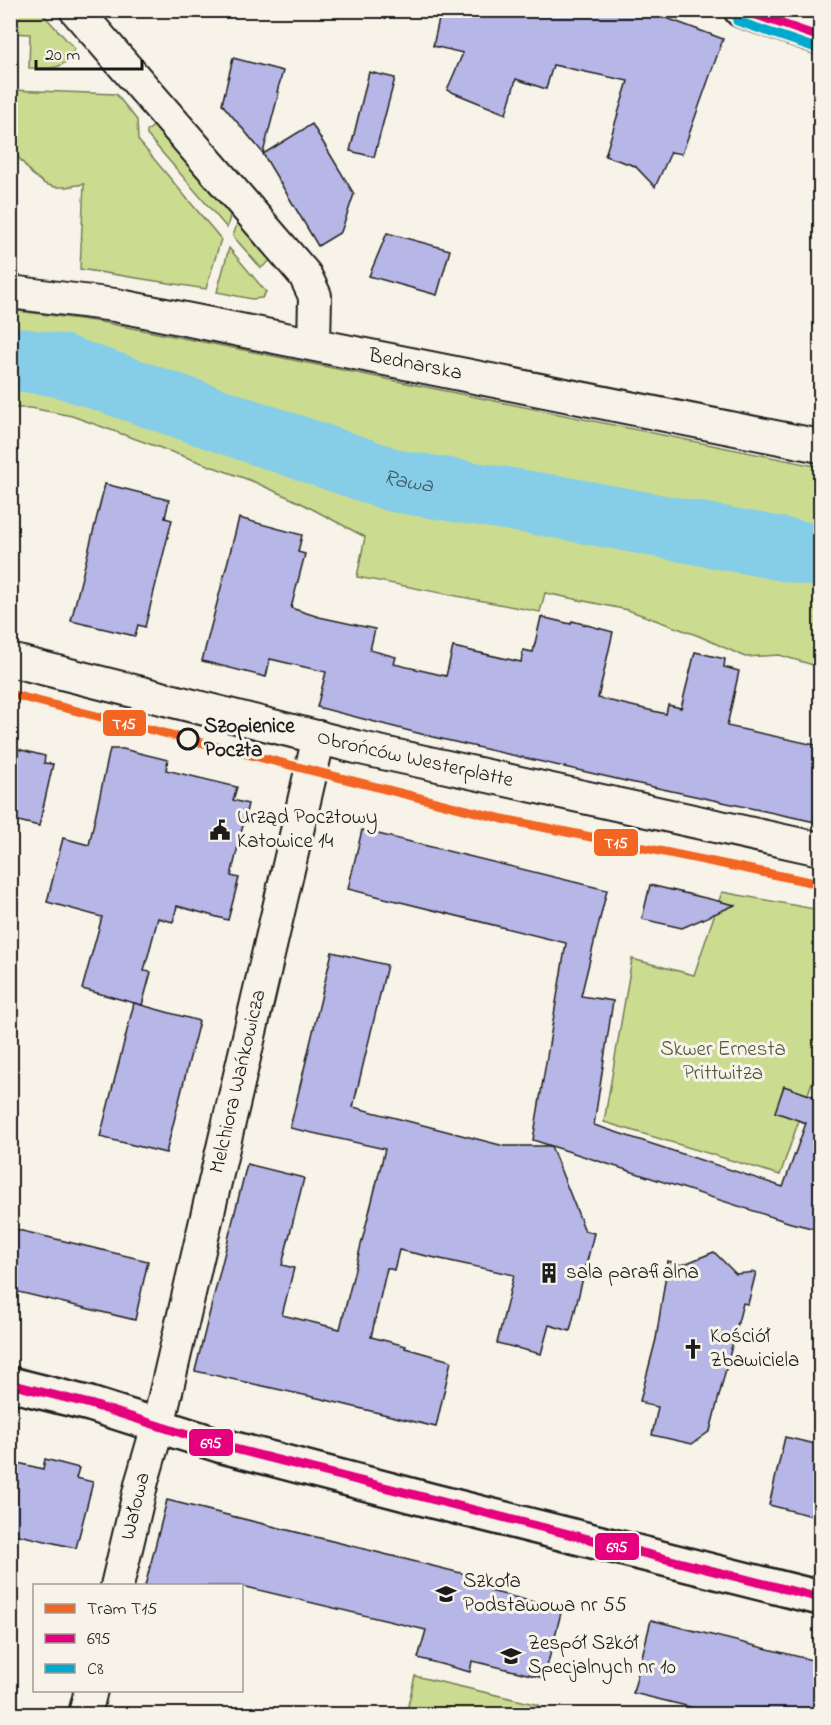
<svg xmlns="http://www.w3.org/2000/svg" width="831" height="1725" viewBox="0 0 831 1725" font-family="'Indie Flower',sans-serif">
	<rect width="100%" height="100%" fill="#f7f3e8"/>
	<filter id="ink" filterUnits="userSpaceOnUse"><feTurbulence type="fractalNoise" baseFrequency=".0167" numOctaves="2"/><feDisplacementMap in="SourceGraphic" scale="12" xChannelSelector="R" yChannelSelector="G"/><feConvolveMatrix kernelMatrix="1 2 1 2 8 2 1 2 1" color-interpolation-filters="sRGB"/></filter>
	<g filter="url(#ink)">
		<g fill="#cbdc90" stroke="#747c56" stroke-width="1.5">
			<path d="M 11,10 L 40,11 L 75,49 C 63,72 52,68 29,68 L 30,34 L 11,33 Z"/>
			<path d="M 10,90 L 116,94 L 137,120 L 138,140 L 221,239 L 206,289 L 80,269 L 84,184 L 66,187 L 55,187 L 45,184 L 32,174 L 11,148 Z"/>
			<path d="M 156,124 L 231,212 L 227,228 L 147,135 L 147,131 Z"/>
			<path d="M 238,221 L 271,260 L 261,268 L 233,236 Z"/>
			<path d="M 229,248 L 266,292 L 262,298 L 252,299 L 217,292 Z"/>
			<path d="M 11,310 L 101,322 L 254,352 L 820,467 L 820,531 L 642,496 L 395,458 L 342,442 L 182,382 L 80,348 L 11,332 Z"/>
			<path d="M 11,373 L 45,377 L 360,491 L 820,574 L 820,667 L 779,655 L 745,657 L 699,636 L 628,610 L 545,593 L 540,612 L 357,577 L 365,537 L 301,503 L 252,481 L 72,416 L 31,408 L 11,408 Z"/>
			<path d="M 722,892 L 820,910 L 820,1059 L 780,1175 L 604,1122 L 632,959 L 694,975 Z"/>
			<path d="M 415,1676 L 539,1705 L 537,1714 L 406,1714 Z"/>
		</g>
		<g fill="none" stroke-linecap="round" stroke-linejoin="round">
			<path stroke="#86cde8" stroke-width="63" id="s1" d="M 10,358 L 62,366 L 396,481 L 558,507 L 820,556"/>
		</g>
		<g fill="#b6b6e7" stroke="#1c1c1c" stroke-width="1.5">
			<path d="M 441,10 L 645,10 L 723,39 L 682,154 L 671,152 L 655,187 L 635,166 L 605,156 L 628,81 L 553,65 L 546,89 L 516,79 L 506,114 L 447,90 L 463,53 L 433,46 Z"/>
			<path d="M 233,58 L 283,71 L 277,92 L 279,92 L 263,153 L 222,104 Z"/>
			<path d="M 369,72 L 395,78 L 374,157 L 350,151 Z"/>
			<path d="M 312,124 L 354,194 L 341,232 L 318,246 L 263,154 Z"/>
			<path d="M 387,233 L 450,250 L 437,295 L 369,276 Z"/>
			<path d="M 105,484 L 169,500 L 165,518 L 172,520 L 145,627 L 138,625 L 135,636 L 71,621 Z"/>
			<path d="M 239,518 L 302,535 L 298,552 L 305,554 L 291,608 L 319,617 L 375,629 L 370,650 L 396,657 L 394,664 L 446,676 L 453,647 L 521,662 L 523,650 L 533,652 L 541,617 L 571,624 L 572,621 L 613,632 L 598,698 L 666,714 L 668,705 L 681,708 L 695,652 L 725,659 L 724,667 L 739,671 L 727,726 L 820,746 L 820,823 L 630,782 L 433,737 L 317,707 L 326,672 L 270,659 L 266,677 L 202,661 Z"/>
			<path d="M 10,747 L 45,756 L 44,763 L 53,764 L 39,826 L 10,819 Z"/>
			<path d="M 110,749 L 123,749 L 168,760 L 166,770 L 237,787 L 233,800 L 248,804 L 231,876 L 239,878 L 228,920 L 177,906 L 173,922 L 158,918 L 144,971 L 151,972 L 142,1005 L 82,989 L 102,917 L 47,902 L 63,838 L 89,845 Z"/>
			<path d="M 362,830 L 607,890 L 581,996 L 613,1001 L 594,1125 L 783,1187 L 806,1123 L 775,1112 L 784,1086 L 815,1097 L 817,1092 L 820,1092 L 820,1230 L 791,1223 L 533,1140 L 566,943 L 348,889 Z"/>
			<path d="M 650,885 L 735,905 L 682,928 L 642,919 Z"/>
			<path d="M 332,952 L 387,965 L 353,1107 L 504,1146 L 551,1146 L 585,1231 L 594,1233 L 570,1331 L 549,1325 L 541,1354 L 497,1343 L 514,1275 L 399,1250 L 394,1270 L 387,1268 L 371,1337 L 406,1346 L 405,1348 L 451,1361 L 436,1427 L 322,1399 L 195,1371 L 247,1164 L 304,1178 L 282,1265 L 294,1268 L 282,1315 L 340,1329 L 385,1149 L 290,1128 Z"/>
			<path d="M 134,1003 L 199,1021 L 166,1153 L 100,1137 Z"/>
			<path d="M 10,1228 L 148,1261 L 135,1320 L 10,1290 Z"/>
			<path d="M 714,1252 L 736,1274 L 756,1272 L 748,1304 L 743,1303 L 710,1431 L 692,1444 L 652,1435 L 658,1407 L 643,1404 L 644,1402 L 640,1401 L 656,1339 L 668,1261 L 682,1265 Z"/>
			<path d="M 785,1437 L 820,1445 L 820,1518 L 769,1505 Z"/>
			<path d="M 45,1459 L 79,1468 L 76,1478 L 93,1482 L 76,1548 L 10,1533 L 10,1461 L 43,1469 Z"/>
			<path d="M 167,1500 L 493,1581 L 490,1591 L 562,1609 L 544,1678 L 472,1661 L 470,1672 L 418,1658 L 426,1630 L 242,1586 L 145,1586 Z"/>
			<path d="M 651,1620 L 820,1662 L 820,1714 L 719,1714 L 633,1693 Z"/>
		</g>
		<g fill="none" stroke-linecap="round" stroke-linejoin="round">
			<g stroke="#1c1c1c" stroke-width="36">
				<g id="street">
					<path d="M 76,10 L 305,275 L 315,296 L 314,344"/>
					<path id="s2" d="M 10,292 L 115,305 L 820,446"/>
					<path id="s3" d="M 10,660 L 356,747 L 820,849"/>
					<path id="s4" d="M 117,1586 L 142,1481 L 158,1426 L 319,737"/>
					<path d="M 85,1714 L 91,1690"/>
				</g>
			</g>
			<g stroke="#1c1c1c" stroke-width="38">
				<g id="secondary">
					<path d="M 741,10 L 820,37"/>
					<path d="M 10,1384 L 90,1404 L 219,1445 L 433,1501 L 820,1598"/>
				</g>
			</g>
			<use href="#street" stroke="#f7f3e8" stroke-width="32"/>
			<use href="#secondary" stroke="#f7f3e8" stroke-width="33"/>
			<g stroke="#f7f3e8" stroke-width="14">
				<g id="bus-1">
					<path d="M 742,10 L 820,37"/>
					<path d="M 10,1384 L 90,1404 L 219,1445 L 820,1598"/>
				</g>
			</g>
			<g stroke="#f7f3e8" stroke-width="14">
				<path id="bus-2" d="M 737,21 L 816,48"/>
			</g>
			<use href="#bus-1" stroke="#e5007d" stroke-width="9"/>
			<use href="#bus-2" stroke="#00a9ce" stroke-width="9"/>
			<g stroke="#f7f3e8" stroke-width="14">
				<path id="tram-1" d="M 10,694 L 503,819 L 820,884"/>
			</g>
			<use href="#tram-1" stroke="#f26522" stroke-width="9"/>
		</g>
	</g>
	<defs>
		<g id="civic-bare" transform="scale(1.62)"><path d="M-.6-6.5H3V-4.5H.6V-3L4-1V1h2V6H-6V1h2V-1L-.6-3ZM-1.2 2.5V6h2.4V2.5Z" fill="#1c1c1c" stroke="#f7f3e8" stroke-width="2.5" paint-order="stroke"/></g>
		<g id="building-bare" transform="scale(1.62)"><path d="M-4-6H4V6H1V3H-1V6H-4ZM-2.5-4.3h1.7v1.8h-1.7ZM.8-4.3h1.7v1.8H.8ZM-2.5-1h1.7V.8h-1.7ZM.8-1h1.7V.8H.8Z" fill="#1c1c1c" stroke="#f7f3e8" stroke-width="2.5" paint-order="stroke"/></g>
		<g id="church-bare" transform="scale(1.62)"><path d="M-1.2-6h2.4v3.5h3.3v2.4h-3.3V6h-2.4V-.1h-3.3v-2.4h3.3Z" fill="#1c1c1c" stroke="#f7f3e8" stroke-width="2.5" paint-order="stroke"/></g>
		<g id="school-bare" transform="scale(1.62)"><path d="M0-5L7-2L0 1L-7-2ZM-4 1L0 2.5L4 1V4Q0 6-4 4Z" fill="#1c1c1c" stroke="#f7f3e8" stroke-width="2.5" paint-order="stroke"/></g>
	</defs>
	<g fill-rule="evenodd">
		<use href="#civic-bare" x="220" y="830"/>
		<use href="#building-bare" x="549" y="1273"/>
		<use href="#church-bare" x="693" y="1349"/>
		<use href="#school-bare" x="446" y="1594"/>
		<use href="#school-bare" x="511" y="1656"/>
	</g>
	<circle fill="#f7f3e8" stroke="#1c1c1c" stroke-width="3" cx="188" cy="739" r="10"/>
	<g text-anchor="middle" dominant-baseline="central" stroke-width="6" stroke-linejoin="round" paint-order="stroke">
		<g font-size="21" fill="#1c1c1c" stroke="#f7f3e8">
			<text stroke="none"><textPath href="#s2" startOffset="412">Bednarska</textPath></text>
			<text stroke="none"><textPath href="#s3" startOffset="417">Obrońców Westerplatte</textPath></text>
			<text stroke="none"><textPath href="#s4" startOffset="519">Melchiora Wańkowicza</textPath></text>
			<text stroke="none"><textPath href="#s4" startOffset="82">Wałowa</textPath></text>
		</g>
		<g font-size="21" font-weight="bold" fill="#1c1c1c" stroke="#f7f3e8" text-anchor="start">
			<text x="204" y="727">Szopienice<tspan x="204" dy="24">Poczta</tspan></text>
		</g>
		<g font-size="21" fill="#1c1c1c" stroke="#f7f3e8" text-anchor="start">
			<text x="237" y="818">Urząd Pocztowy<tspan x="237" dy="24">Katowice 14</tspan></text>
			<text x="566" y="1273">sala parafialna</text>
			<text x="710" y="1337">Kościół<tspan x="710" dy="24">Zbawiciela</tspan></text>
			<text x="463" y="1582">Szkoła<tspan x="463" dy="24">Podstawowa nr 55</tspan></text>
			<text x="528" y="1644">Zespół Szkół<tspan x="528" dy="24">Specjalnych nr 10</tspan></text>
		</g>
		<g font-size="21" fill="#51563f" stroke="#f7f3e8">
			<text x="723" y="1050">Skwer Ernesta<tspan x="723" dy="24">Prittwitza</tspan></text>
		</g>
		<g font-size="22" font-style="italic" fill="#415a63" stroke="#f7f3e8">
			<text stroke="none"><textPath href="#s1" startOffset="418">Rawa</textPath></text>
		</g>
	</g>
	<g stroke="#f7f3e8" stroke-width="2">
		<rect x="102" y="709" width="45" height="28" rx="6" fill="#f26522"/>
		<rect x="593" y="828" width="46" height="29" rx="6" fill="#f26522"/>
		<rect x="188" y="1428" width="46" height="29" rx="6" fill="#e5007d"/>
		<rect x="594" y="1532" width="46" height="29" rx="6" fill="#e5007d"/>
	</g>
	<g font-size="16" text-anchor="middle" font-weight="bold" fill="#fff">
		<text x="124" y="729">T15</text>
		<text x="616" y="848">T15</text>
		<text x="211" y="1448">695</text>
		<text x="617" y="1552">695</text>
	</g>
	<rect width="831" height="1725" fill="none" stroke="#f7f3e8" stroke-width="36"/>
	<rect x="18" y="18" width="795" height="1689" fill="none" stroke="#1c1c1c" stroke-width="2" filter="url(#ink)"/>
	<rect x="33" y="1584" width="210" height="108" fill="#f7f3e8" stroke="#9f9d96" stroke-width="1.5"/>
	<rect x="45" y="1604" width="30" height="9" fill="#f26522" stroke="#9f9d96" stroke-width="1.5"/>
	<text x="87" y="1614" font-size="18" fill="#1c1c1c">Tram T15</text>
	<rect x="45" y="1634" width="30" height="9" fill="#e5007d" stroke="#9f9d96" stroke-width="1.5"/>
	<text x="87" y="1644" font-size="18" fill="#1c1c1c">695</text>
	<rect x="45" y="1664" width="30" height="9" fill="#00a9ce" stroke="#9f9d96" stroke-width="1.5"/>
	<text x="87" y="1674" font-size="18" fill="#1c1c1c">C8</text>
	<path d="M36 60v9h106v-9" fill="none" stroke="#1c1c1c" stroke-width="3"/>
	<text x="45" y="60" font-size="18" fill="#1c1c1c" stroke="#f7f3e8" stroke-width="4.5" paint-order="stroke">20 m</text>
</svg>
